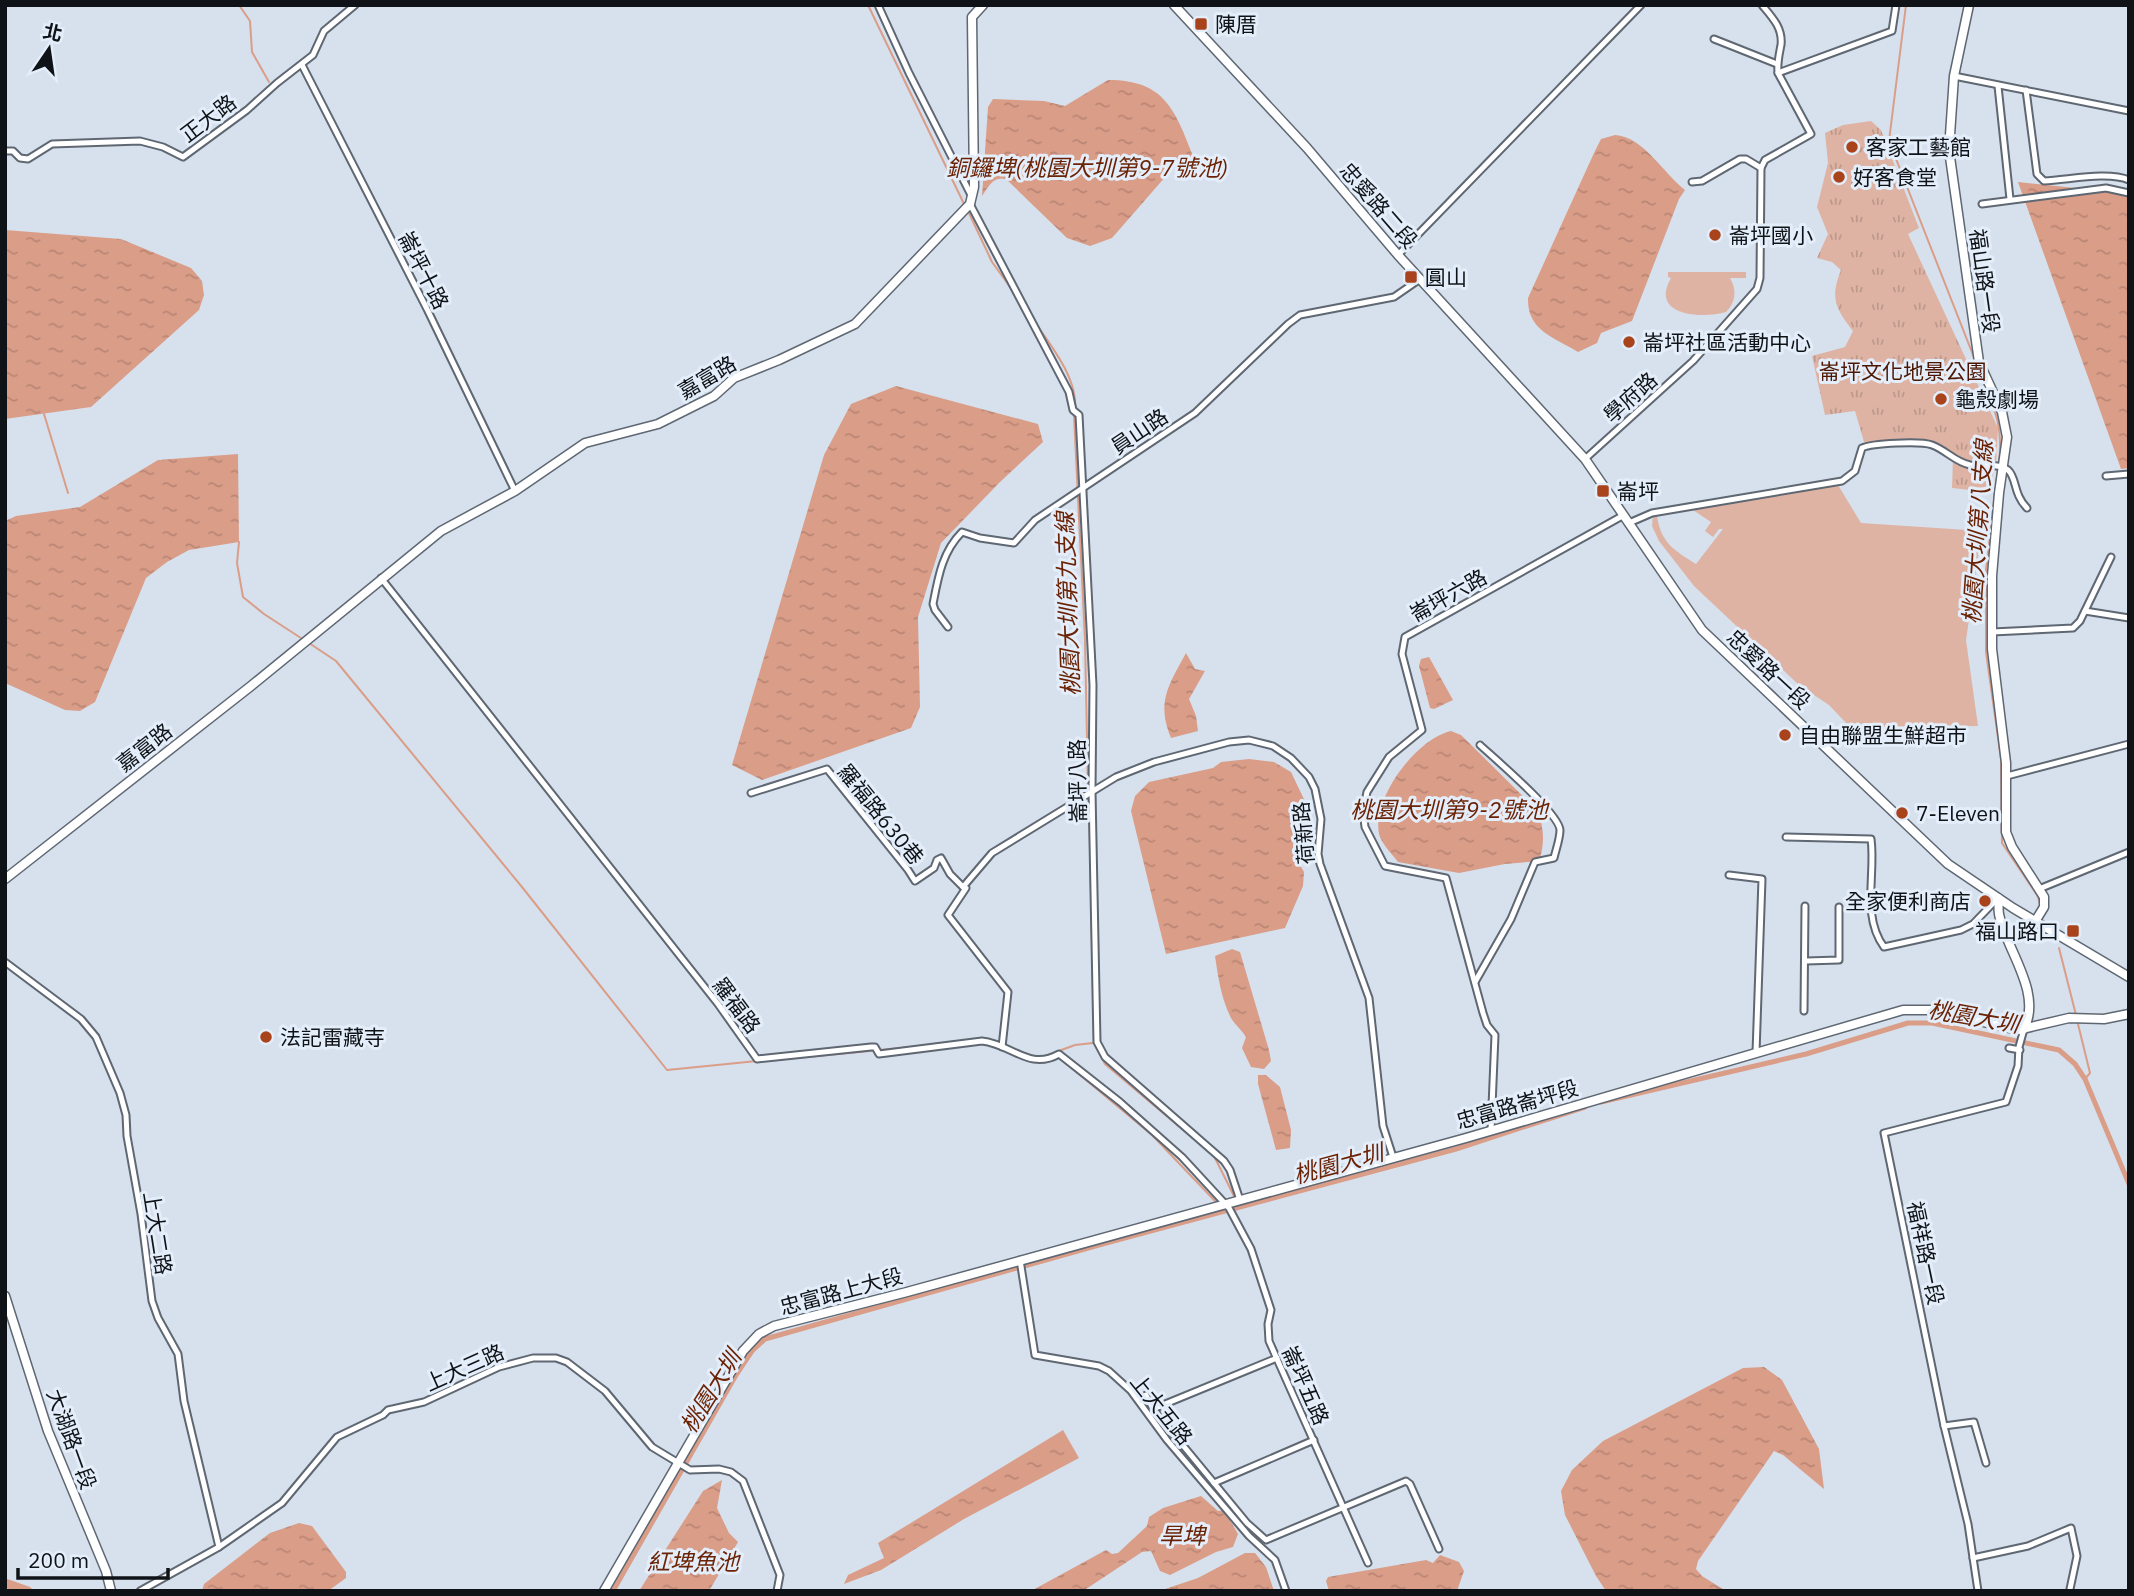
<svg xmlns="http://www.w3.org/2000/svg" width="2134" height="1596" viewBox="0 0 2134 1596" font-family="'IBM Plex Sans','Noto Sans TC',sans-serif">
	<defs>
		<pattern id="park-tufts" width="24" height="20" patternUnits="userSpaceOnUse" patternTransform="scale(1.75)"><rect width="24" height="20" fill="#deb3a4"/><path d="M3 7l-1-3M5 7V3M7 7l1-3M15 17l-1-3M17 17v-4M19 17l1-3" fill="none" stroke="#bd998c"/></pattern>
		<pattern id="water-ripples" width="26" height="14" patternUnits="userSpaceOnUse" patternTransform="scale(1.75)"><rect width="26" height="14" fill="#da9d88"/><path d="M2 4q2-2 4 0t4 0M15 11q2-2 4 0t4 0" fill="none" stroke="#ba8675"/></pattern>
	</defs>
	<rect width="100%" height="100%" fill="#d6e1ed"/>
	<g fill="#deb3a4">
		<path d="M 1668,272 L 1746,272 L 1746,278 L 1730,278 C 1737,290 1736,302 1726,312 C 1702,319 1649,316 1671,278 L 1668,277 Z"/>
		<path d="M 1838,485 L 1861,523 L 1982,531 L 1966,640 L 1978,726 L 1864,727 L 1848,725 L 1829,705 L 1799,685 L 1694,586 L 1659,541 L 1652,526 L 1653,516 L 1657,516 C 1661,543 1674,550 1696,564 L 1723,529 L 1719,529 L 1713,537 L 1705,531 L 1711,522 L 1693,510 Z"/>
	</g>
	<path fill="url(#park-tufts)" d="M 1871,121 L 1881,130 L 1919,228 L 1908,234 L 1998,428 L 1996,464 L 1988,492 L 1952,488 L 1953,457 L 1932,443 L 1864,442 L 1855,411 L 1825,415 L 1812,356 L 1845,347 L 1853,331 C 1835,308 1830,298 1841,270 L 1832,262 L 1817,258 L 1828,234 L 1817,207 L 1828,163 L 1825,133 L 1843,125 Z"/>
	<g fill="url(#water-ripples)">
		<path d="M 1108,80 C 1166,80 1175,111 1194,158 L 1180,160 L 1112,238 L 1090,246 L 1067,238 L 1006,179 C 993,176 989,186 982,196 L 988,107 L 993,99 L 1044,101 L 1065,106 Z"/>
		<path d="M 1615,135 C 1644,137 1663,173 1685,190 L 1679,199 L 1632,321 L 1601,333 L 1597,343 L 1578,352 C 1554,337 1527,331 1528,298 L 1594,153 L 1601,139 Z"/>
		<path d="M 2018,182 L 2124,193 L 2129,198 L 2129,468 L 2121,469 Z"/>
		<path d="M 5,230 L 121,239 L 191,268 L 202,281 L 204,295 L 199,310 L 91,407 L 5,419 Z"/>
		<path d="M 896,386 L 1038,424 L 1043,442 L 1000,482 L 941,543 L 918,617 L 920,707 L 911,728 L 762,780 L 732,765 L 824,455 L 851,404 Z"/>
		<path d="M 238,454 L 239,542 L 189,550 L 167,562 L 146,578 L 95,702 L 80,711 L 65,710 L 5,683 L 5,521 L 16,516 L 80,507 L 158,460 Z"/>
		<path d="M 1186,653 L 1195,669 L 1205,671 L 1189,699 L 1196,716 L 1198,731 L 1171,738 C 1156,701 1169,685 1186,653 Z"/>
		<path d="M 1429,657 L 1453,700 L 1434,709 L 1430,708 L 1419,666 L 1421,659 Z"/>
		<path d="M 1451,731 L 1461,735 L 1538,811 C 1544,829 1545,843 1539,861 L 1505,864 L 1459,873 L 1398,862 C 1392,854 1381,843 1379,834 C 1372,798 1416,739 1451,731 Z"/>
		<path d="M 1249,759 L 1274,762 L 1291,772 L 1312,816 L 1314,828 L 1310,839 L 1297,846 L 1294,855 L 1304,872 L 1303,886 L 1285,928 L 1166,954 L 1131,811 L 1135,796 L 1149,782 L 1213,768 L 1221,762 Z"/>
		<path d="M 1232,949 L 1240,952 L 1269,1050 L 1271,1061 L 1264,1069 L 1251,1067 L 1242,1048 L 1246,1037 C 1242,1030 1233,1023 1230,1016 C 1221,997 1218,976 1215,956 Z"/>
		<path d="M 1258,1075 L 1266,1075 L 1280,1087 L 1291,1130 L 1290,1148 L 1276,1150 L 1258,1084 Z"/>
		<path d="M 1764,1367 L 1782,1380 L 1819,1449 L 1824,1489 L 1783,1455 L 1774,1451 L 1698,1561 L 1696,1569 L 1702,1576 L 1726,1591 L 1606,1591 L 1596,1576 L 1565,1515 L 1561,1491 L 1572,1470 L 1603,1441 L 1743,1368 Z"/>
		<path d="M 1063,1430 L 1079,1458 L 964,1519 L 881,1570 L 844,1584 L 848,1575 L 884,1558 L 878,1543 Z"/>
		<path d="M 722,1480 L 717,1508 L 729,1533 L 738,1542 L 709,1591 L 639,1591 L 703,1491 Z"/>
		<path d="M 1201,1496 L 1218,1511 L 1224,1510 L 1238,1534 L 1233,1547 L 1216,1552 L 1170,1575 L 1160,1571 L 1151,1551 L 1142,1552 L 1083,1591 L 1031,1591 L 1106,1550 L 1112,1554 L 1118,1553 L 1147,1526 L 1149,1517 L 1163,1508 Z"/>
		<path d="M 299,1523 L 312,1526 L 346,1572 L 346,1578 L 328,1591 L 202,1591 L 204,1584 L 270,1533 Z"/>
		<path d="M 1245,1553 L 1255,1553 L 1266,1567 L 1274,1591 L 1159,1591 L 1198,1578 Z"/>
		<path d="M 1440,1555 L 1459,1562 L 1464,1571 L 1457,1591 L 1329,1591 L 1326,1581 L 1328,1577 L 1426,1560 L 1433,1563 Z"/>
	</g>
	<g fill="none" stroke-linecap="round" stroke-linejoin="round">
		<g stroke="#da9d88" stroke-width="2">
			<path d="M 239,5 L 250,21 L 252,52 L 269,82"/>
			<path d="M 868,5 L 965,206"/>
			<path d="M 1906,5 L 1889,141 L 1975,360"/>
			<path d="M 968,211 L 992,262 L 1013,291"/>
			<path d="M 1036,324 C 1053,348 1078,380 1075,410"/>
			<path d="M 1982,378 C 1996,413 2003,426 1999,464"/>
			<path d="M 44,414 L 68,493"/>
			<path d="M 1074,416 L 1085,639 L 1088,791"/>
			<path d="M 1998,469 L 1986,570 L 1986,652 L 2001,759 L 2002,843 L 2037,895 L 2040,903"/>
			<path d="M 239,542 L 237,563 L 243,597 L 264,614 L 304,640"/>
			<path d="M 309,643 L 336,661 L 522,887 L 667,1070 L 757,1061"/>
			<path d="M 1089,797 L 1094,1043 L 1105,1064 L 1214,1156 L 1234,1196"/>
			<path d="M 2059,948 L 2076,1015"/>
			<path d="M 2077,1020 L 2090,1073 L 2085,1079"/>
			<path d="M 1012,1049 L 1033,1056"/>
			<path d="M 1045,1056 L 1075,1045 L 1093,1043"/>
			<path d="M 776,1060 L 921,1046"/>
			<path d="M 1062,1060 L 1152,1135 L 1216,1202"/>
			<path d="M 1237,1205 L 1238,1208"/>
			<path d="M 1222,1209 L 1224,1211"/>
		</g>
		<g stroke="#da9d88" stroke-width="5">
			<path d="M 1601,1102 L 1806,1054 L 1908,1023 L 1932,1023 L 2059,1050 L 2075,1064 L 2085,1079 L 2129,1184"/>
			<path d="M 613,1591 L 736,1375 L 752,1351 L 765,1339 L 1106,1243 L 1456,1149 L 1585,1107"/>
		</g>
		<path stroke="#da9d88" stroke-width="9" d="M 5,1583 L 28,1591"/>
		<g stroke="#5e6772" stroke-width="9">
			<g id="street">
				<path d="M 878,5 L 909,73 L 972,197"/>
				<path d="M 1714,39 L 1777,64"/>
				<path d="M 302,65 L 427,309 L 515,491"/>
				<path d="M 1778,73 L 1892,31 L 1896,5"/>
				<path d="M 1954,76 L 2129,111"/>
				<path d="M 1998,86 L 2010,199"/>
				<path d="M 2026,90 L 2037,174 L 2044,181 C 2069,180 2107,171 2129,180"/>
				<path d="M 5,151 L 13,151 L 20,158 L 28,159 L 52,144 L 140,141 L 163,147 L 183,157 L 247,110 L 277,83 L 313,55 L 324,31 L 355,5"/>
				<path d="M 1692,182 L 1702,181 L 1740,159 L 1746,159 L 1761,168"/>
				<path d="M 970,204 L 1069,392 L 1073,410 L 1079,415 L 1093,685 L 1092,791 L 1097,1042 L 1105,1057 L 1224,1161 L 1230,1170 L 1240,1200"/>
				<path d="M 1982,204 L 2106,188 L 2129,193"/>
				<path d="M 1398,255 L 1641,5"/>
				<path d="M 1585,459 L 1693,361 L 1757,289 L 1760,278 L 1761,168 L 1765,160 L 1811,134 L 1778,73 C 1777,63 1779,55 1781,45 C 1783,28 1772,17 1762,5"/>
				<path d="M 2106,476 L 2129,474"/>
				<path d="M 1629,523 L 1652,513 L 1842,481 L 1855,471 L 1862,448 C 1872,443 1921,441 1932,445 C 1946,450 1955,462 1970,465 C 1980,466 2000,463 2008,470 C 2017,478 2013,494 2027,508"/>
				<path d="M 381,578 L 718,1004 L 757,1059 L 871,1047 L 875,1047 L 879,1054 L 982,1041 C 1012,1044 1029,1071 1059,1054 L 1120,1102 L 1182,1157 L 1229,1208 L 1251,1249 L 1271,1310 L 1268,1324 L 1269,1341 L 1368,1563"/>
				<path d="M 2085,611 L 2129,618"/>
				<path d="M 948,627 L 935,610 L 933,604 C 938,578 942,552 962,532 L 980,538 L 1014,543 L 1035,520 L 1195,413 L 1288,324 L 1300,315 L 1394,297 L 1420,279"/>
				<path d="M 1992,632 L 2073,628 L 2080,621 L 2111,557"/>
				<path d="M 2007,776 L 2129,744"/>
				<path d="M 751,793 L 827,769 L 908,870 L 915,881 L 934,868 L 937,860 L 941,858 L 950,874 L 963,887"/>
				<path d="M 1786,837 L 1871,839 C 1876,873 1861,916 1884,947 L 1961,930 L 1973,924 L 1998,898"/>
				<path d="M 1729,875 L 1762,879 L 1756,1053"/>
				<path d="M 2039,889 L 2129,852"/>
				<path d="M 1806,961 L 1839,960 L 1839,907"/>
				<path d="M 5,962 L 81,1019 L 96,1037 L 120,1093 L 126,1115 L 127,1136 L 141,1214 L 152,1301 L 158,1318 L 178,1354 L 184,1401 L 219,1547"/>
				<path d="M 1475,982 L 1511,919 L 1535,862 L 1554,858 C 1556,849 1560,839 1560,830 C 1559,813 1495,759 1480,745"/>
				<path d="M 1804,1011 L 1805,906"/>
				<path d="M 1002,1047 L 1008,992 L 948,915 L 966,888 L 963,887 L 992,853 L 1116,777 L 1154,762 L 1229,742 L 1249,740 L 1273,746 L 1291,758 L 1309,777 L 1315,789 L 1321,819 L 1318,854 L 1320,864 L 1369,998 L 1383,1126 L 1393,1157"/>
				<path d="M 2009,1048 L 2020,1050"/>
				<path d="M 1491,1130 L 1495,1035 L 1487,1025 L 1483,1013 L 1446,878 L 1385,866 L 1365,827 L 1363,811 L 1367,792 L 1389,757 L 1422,730 L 1402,654 L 1405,637 L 1624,515"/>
				<path d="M 1020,1260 L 1035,1355 L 1099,1366 L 1109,1371 L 1131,1391 L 1167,1440 L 1249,1536 L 1275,1560 L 1286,1591"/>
				<path d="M 1146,1395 L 1153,1409 L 1247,1523 L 1266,1540 L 1406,1481 L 1410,1484 L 1439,1549"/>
				<path d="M 1153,1409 L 1277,1358"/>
				<path d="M 1944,1426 L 1974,1422 L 1986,1463"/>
				<path d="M 1214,1483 L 1314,1440"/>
				<path d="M 1973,1558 L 2028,1546 L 2071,1528 L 2077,1556 L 2070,1589"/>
				<path d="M 140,1591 L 219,1547 L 282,1503 L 337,1437 L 383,1415 L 388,1410 L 424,1402 L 499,1367 L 533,1358 L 556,1358 L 567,1362 L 605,1391 L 652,1447 L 690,1470 L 719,1469 L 731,1472 L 743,1481 L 780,1575 L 777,1591"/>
				<path d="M 1978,1591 L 1968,1524 L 1944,1426 L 1884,1133 L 2006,1102 L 2018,1066 L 2019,1047 L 2024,1029"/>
			</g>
		</g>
		<g stroke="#5e6772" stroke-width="11">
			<g id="secondary">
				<path d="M 1174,5 L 1307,148 L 1398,255 L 1585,459 L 1702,630 L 1948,864 L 2013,908 L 2129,977"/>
				<path d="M 1969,5 L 1954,76 L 1949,150 L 1979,362 L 2002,412 L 2007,437 L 1999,493 L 1992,576 L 1992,649 L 2006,763 L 2006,832 L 2012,847 L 2044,897 L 2044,907 L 2036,920"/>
				<path d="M 5,879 L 251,686 L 441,531 L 515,491 L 585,443 L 658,424 L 714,396 L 734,378 L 779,360 L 855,324 L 970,204 L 974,187 L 972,17 L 983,5"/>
				<path d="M 1998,898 C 1999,903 1998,909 1999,914 C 2005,948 2043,992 2024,1029"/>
				<path d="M 5,1296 L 48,1431 L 106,1571 L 111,1591"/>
				<path d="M 604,1591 L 743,1351 L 759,1334 L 774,1326 L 907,1292 L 1466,1138 L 1903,1010 L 1932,1010 L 2018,1030 L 2069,1018 L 2104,1019 L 2129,1014"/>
			</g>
		</g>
		<use href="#street" stroke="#fff" stroke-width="5"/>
		<use href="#secondary" stroke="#fff" stroke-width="8"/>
	</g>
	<g fill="#a9431c" stroke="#e3eefa" stroke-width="2.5">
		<rect x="1194" y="17" width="14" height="14" rx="3.5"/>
		<circle cx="1852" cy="147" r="7"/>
		<circle cx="1839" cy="177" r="7"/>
		<circle cx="1715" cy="235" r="7"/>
		<rect x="1404" y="270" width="14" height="14" rx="3.5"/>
		<circle cx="1629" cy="342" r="7"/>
		<circle cx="1941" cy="399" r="7"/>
		<rect x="1596" y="484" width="14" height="14" rx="3.5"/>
		<circle cx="1785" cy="735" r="7"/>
		<circle cx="1902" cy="813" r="7"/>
		<circle cx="1985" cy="901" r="7"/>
		<rect x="2066" y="924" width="14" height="14" rx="3.5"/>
		<circle cx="266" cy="1037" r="7"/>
	</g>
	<g text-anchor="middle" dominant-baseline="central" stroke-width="6" stroke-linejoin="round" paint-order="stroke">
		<g font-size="21" fill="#0f1317" stroke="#e3eefa" text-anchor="start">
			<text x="1215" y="24">陳厝</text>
			<text x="1866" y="147">客家工藝館</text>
			<text x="1853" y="177">好客食堂</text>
			<text x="1729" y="235">崙坪國小</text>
			<text x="1425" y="277">圓山</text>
			<text x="1643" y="342">崙坪社區活動中心</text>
			<text x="1955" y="399">龜殼劇場</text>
			<text x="1617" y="491">崙坪</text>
			<text x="1799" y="735">自由聯盟生鮮超市</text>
			<text x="1916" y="813">7-Eleven</text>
			<text x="1971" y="901" text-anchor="end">全家便利商店</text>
			<text x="2059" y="931" text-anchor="end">福山路口</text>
			<text x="280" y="1037">法記雷藏寺</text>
		</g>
		<g font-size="21" fill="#0f1317" stroke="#e3eefa">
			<text transform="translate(208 118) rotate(-37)">正大路</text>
			<text transform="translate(1379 205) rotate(49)">忠愛路二段</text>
			<text transform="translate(424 270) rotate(63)">崙坪十路</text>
			<text transform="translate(1985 281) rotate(82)">福山路一段</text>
			<text transform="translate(707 377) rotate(-31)">嘉富路</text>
			<text transform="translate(1630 397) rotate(-42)">學府路</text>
			<text transform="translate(1139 431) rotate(-34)">員山路</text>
			<text transform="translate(1448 595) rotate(-29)">崙坪六路</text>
			<text transform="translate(1769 669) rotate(43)">忠愛路一段</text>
			<text transform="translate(144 747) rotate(-38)">嘉富路</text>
			<text transform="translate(1077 781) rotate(-91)">崙坪八路</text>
			<text transform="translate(881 814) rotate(51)">羅福路630巷</text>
			<text transform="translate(1303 833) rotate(-95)">荷新路</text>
			<text transform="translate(737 1005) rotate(53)">羅福路</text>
			<text transform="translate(1517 1104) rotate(-16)">忠富路崙坪段</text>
			<text transform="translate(158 1233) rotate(81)">上大二路</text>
			<text transform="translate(1926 1253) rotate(78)">福祥路一段</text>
			<text transform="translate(841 1291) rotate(-15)">忠富路上大段</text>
			<text transform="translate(464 1367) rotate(-24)">上大三路</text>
			<text transform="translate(1306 1385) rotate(66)">崙坪五路</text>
			<text transform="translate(1162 1409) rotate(51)">上大五路</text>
			<text transform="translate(72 1439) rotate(70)">大湖路一段</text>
		</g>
		<g font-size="21" fill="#4d1602" stroke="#e3eefa">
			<text x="1903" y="371">崙坪文化地景公園</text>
		</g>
		<g font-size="23" font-style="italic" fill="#6c2305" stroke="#e3eefa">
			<text x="1087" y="167">銅鑼埤(桃園大圳第9-7號池)</text>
			<text transform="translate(1977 532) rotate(-86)">桃園大圳第八支線</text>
			<text transform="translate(1067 604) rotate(-92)">桃園大圳第九支線</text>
			<text x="1449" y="809">桃園大圳第9-2號池</text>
			<text transform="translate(1974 1016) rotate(10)">桃園大圳</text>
			<text transform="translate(1338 1163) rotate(-15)">桃園大圳</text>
			<text transform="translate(710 1391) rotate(-58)">桃園大圳</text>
			<text x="1182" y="1535">旱埤</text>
			<text x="693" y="1561">紅埤魚池</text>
		</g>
	</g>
	<rect width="2134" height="1596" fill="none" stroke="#0f1317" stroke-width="14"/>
	<g transform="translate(49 49) rotate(13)" stroke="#e3eefa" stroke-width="5" paint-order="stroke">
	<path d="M0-5L12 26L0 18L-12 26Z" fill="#0f1317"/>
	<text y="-10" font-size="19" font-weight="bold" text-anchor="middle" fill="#0f1317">北</text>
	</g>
	<path d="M18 1568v10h150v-10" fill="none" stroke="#0f1317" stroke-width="3.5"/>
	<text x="28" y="1568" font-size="21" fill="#0f1317" stroke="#e3eefa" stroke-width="5" paint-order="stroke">200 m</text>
</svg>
